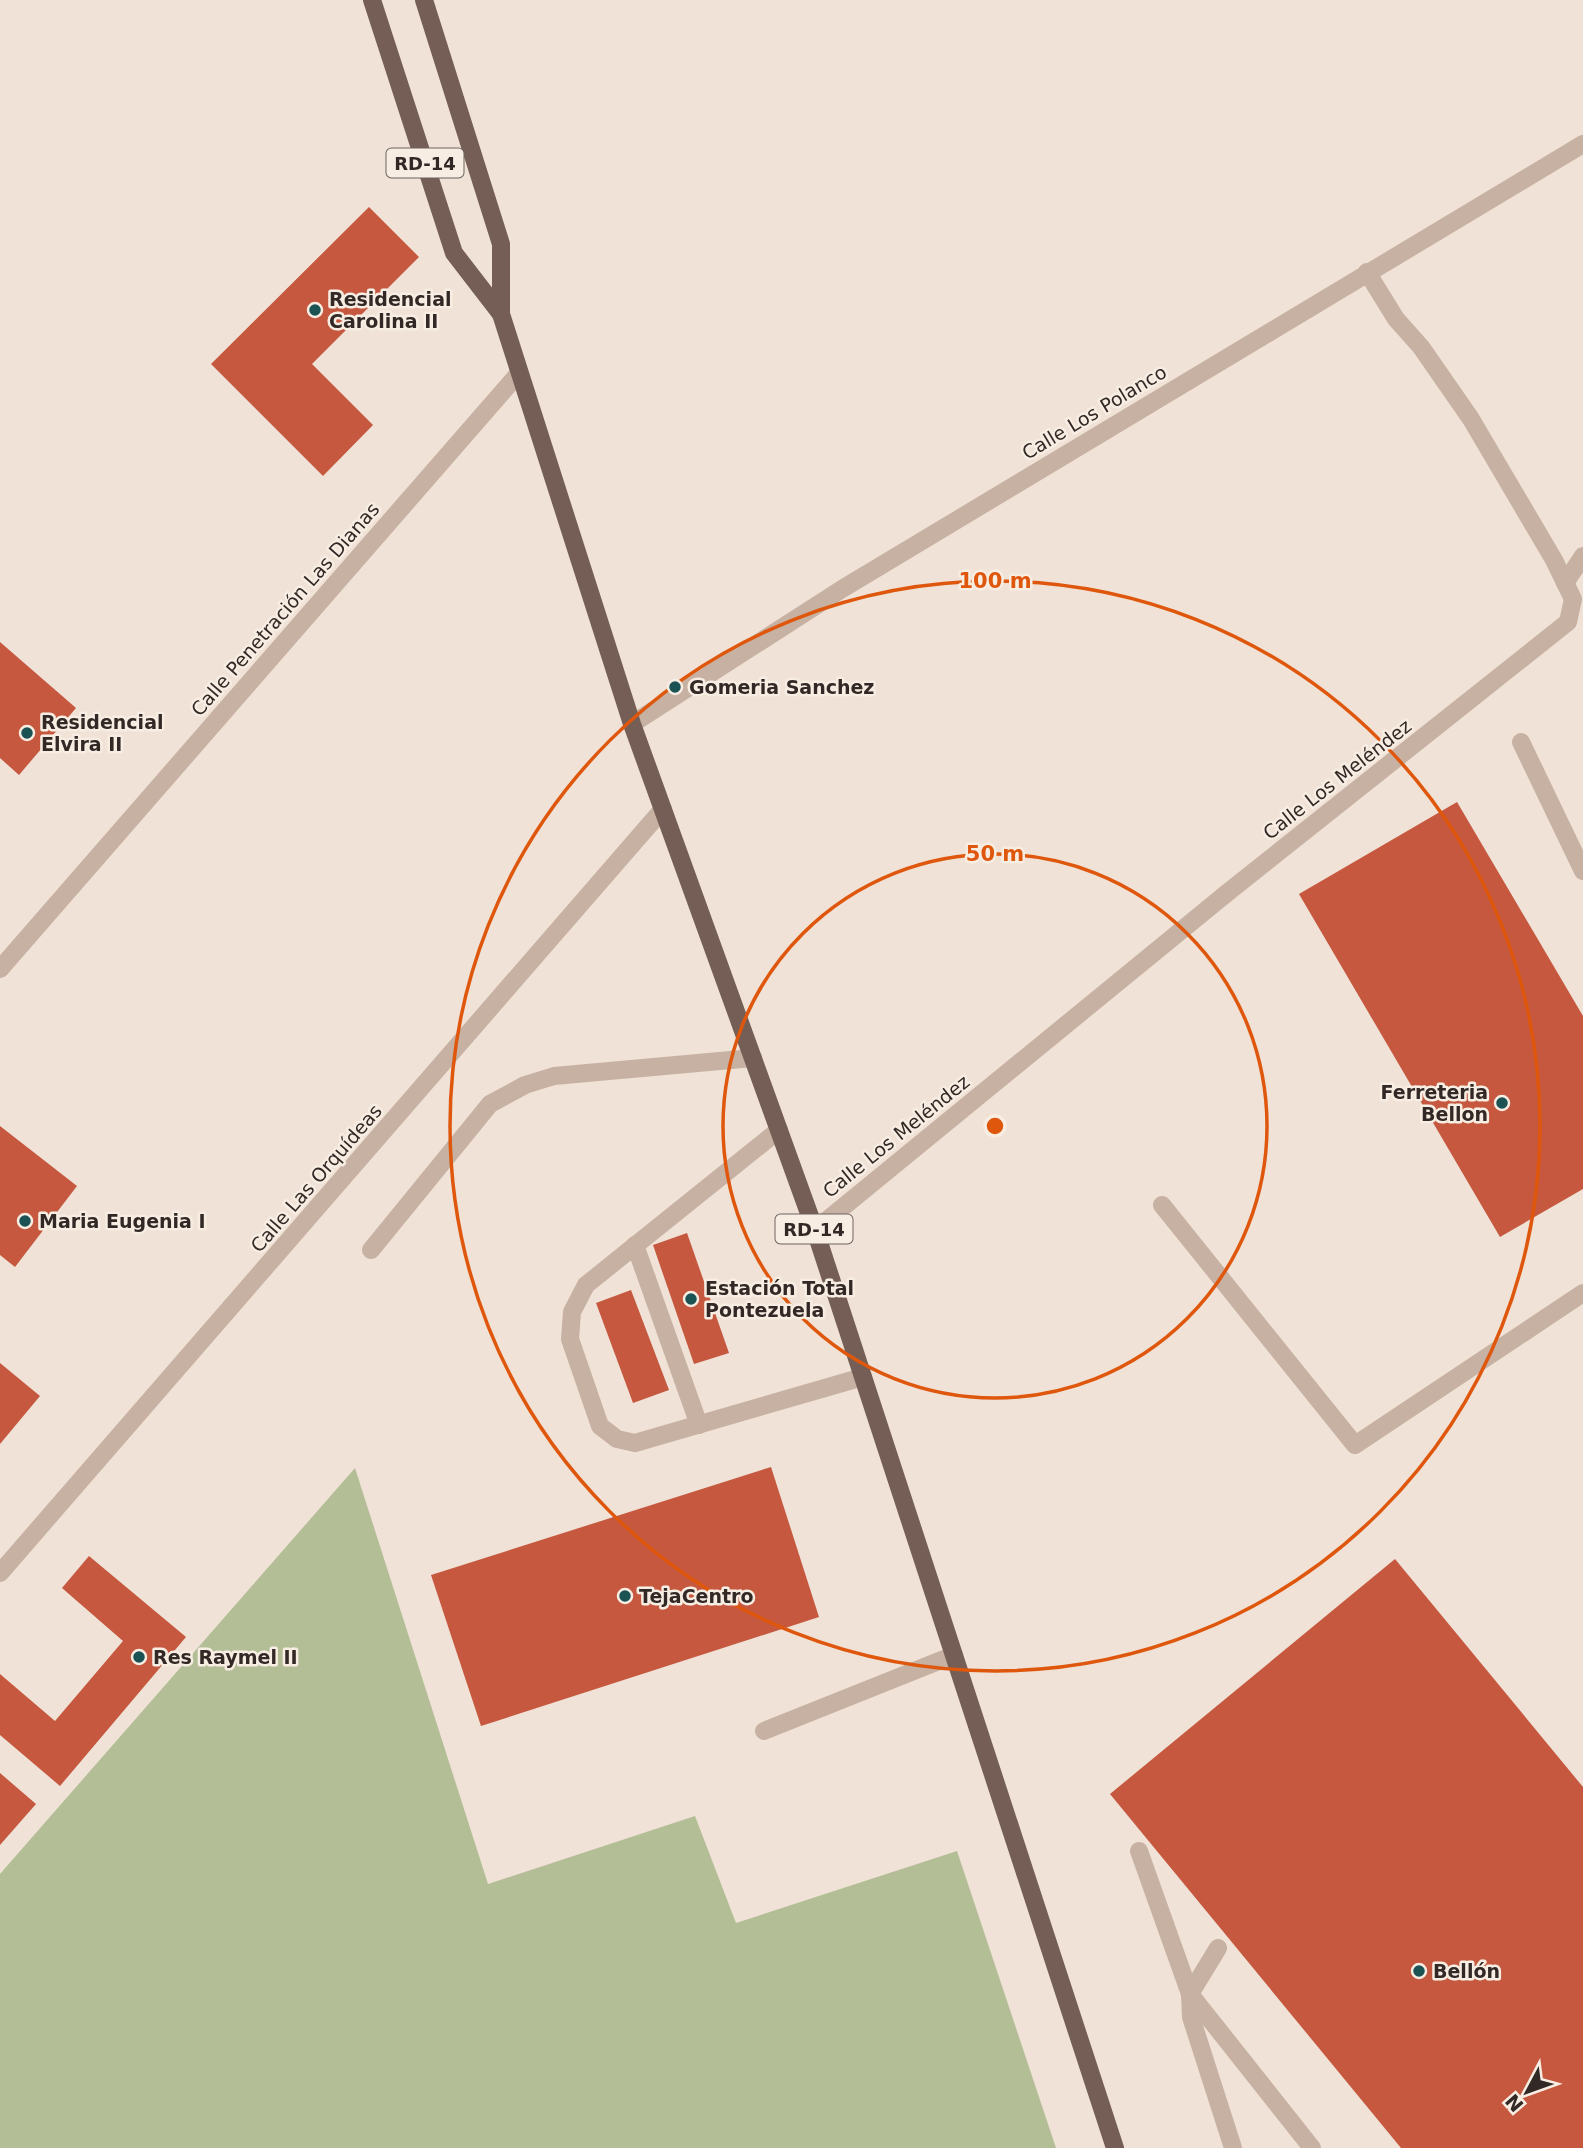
<svg xmlns="http://www.w3.org/2000/svg" width="1583" height="2148" viewBox="0 0 1583 2148" font-family="'DejaVu Sans',sans-serif">
	<rect width="100%" height="100%" fill="#f0e2d6"/>
	<path fill="#b3be97" d="M 355,1468 L 488,1884 L 695,1816 L 736,1923 L 957,1851 L 1056,2148 L 0,2148 L 0,1874 Z"/>
	<g fill="#c5583f">
		<path d="M 369,207 L 419,257 L 312,364 L 373,425 L 323,476 L 211,364 Z"/>
		<path d="M 0,642 L 76,708 L 19,775 L 0,758 Z"/>
		<path d="M 1457,802 L 1583,1016 L 1583,1189 L 1500,1237 L 1299,894 Z"/>
		<path d="M 0,1126 L 77,1186 L 15,1267 L 0,1255 Z"/>
		<path d="M 687,1233 L 729,1353 L 694,1364 L 653,1245 Z"/>
		<path d="M 631,1290 L 669,1390 L 633,1403 L 596,1303 Z"/>
		<path d="M 0,1363 L 40,1396 L 0,1444 Z"/>
		<path d="M 771,1467 L 819,1617 L 481,1726 L 431,1575 Z"/>
		<path d="M 89,1556 L 186,1637 L 60,1786 L 0,1735 L 0,1674 L 55,1721 L 123,1641 L 62,1588 Z"/>
		<path d="M 1395,1559 L 1583,1787 L 1583,2148 L 1401,2148 L 1110,1794 Z"/>
		<path d="M 0,1773 L 36,1804 L 0,1845 Z"/>
	</g>
	<g fill="none" stroke-linecap="round" stroke-linejoin="round">
		<g stroke="#c7b1a2" stroke-width="18">
			<path d="M 1565,583 L 1583,556"/>
			<path d="M 632,724 L 842,589 L 1583,144"/>
			<path d="M 1521,742 L 1583,871"/>
			<path d="M 0,969 L 519,373"/>
			<path d="M 779,1130 L 586,1285 L 572,1312 L 570,1339 L 600,1426 L 617,1439 L 635,1443 L 863,1377"/>
			<path d="M 1162,1205 L 1355,1445 L 1583,1293"/>
			<path d="M 815,1230 L 1227,893 L 1568,622 L 1573,599 L 1554,560 L 1471,419 L 1421,347 L 1396,319 L 1367,272"/>
			<path d="M 635,1245 L 699,1425"/>
			<path d="M 371,1250 L 490,1104 L 525,1085 L 554,1076 L 753,1058"/>
			<path d="M 0,1573 L 663,809"/>
			<path d="M 764,1731 L 954,1655"/>
			<path d="M 1139,1851 L 1190,1994 L 1312,2148"/>
			<path d="M 1218,1948 L 1190,1994 L 1191,2017 L 1233,2148"/>
		</g>
		<g stroke="#745e56" stroke-width="18">
			<path d="M 372,0 L 454,253 L 501,314"/>
			<path d="M 424,0 L 501,244 L 501,314 L 632,724 L 815,1230 L 1115,2148"/>
		</g>
	</g>
	<g fill="none" stroke="#df570d" stroke-width="3.5">
		<circle cx="995" cy="1126" r="272"/>
		<circle cx="995" cy="1126" r="545"/>
	</g>
	<g fill="#1b5253" stroke="#f8ede2" stroke-width="2.5">
		<circle cx="315" cy="310" r="7"/>
		<circle cx="675" cy="687" r="7"/>
		<circle cx="27" cy="733" r="7"/>
		<circle cx="1502" cy="1103" r="7"/>
		<circle cx="25" cy="1221" r="7"/>
		<circle cx="691" cy="1299" r="7"/>
		<circle cx="625" cy="1596" r="7"/>
		<circle cx="139" cy="1657" r="7"/>
		<circle cx="1419" cy="1971" r="7"/>
	</g>
	<g text-anchor="middle" dominant-baseline="central" stroke-width="5" stroke-linejoin="round" paint-order="stroke">
		<g fill="#f8ede2" stroke="#6d635e" stroke-width="2">
			<rect x="386.5" y="148.5" width="77" height="29" rx="5"/>
			<rect x="775.5" y="1214.5" width="77" height="29" rx="5"/>
		</g>
		<g font-size="18" font-weight="bold" fill="#322825">
			<text x="425" y="163">RD-14</text>
			<text x="814" y="1229">RD-14</text>
		</g>
		<g font-size="19" font-weight="bold" fill="#322825" stroke="#f8ede2" text-anchor="start">
			<text x="329" y="299">Residencial<tspan x="329" dy="22">Carolina II</tspan></text>
			<text x="689" y="687">Gomeria Sanchez</text>
			<text x="41" y="722">Residencial<tspan x="41" dy="22">Elvira II</tspan></text>
			<text x="1488" y="1092" text-anchor="end">Ferreteria<tspan x="1488" dy="22">Bellon</tspan></text>
			<text x="39" y="1221">Maria Eugenia I</text>
			<text x="705" y="1288">Estación Total<tspan x="705" dy="22">Pontezuela</tspan></text>
			<text x="639" y="1596">TejaCentro</text>
			<text x="153" y="1657">Res Raymel II</text>
			<text x="1433" y="1971">Bellón</text>
		</g>
		<g font-size="19" fill="#322825" stroke="#f8ede2">
			<text transform="translate(1094 412) rotate(-31)">Calle Los Polanco</text>
			<text transform="translate(285 609) rotate(-49)">Calle Penetración Las Dianas</text>
			<text transform="translate(1337 779) rotate(-38)">Calle Los Meléndez</text>
			<text transform="translate(896 1136) rotate(-39)">Calle Los Meléndez</text>
			<text transform="translate(316 1178) rotate(-49)">Calle Las Orquídeas</text>
		</g>
	</g>
	<circle cx="995" cy="1126" r="10" fill="#df570d" stroke="#f8ede2" stroke-width="3.5"/>
	<g font-size="21" text-anchor="middle" font-weight="bold" fill="#df570d" stroke="#f8ede2" stroke-width="5" stroke-linejoin="round" paint-order="stroke">
		<text x="995" y="588">100 m</text>
		<text x="995" y="861">50 m</text>
	</g>
	<g transform="translate(1527 2092) rotate(229)" stroke="#f8ede2" stroke-width="5" paint-order="stroke">
	<path d="M0-5L12 26L0 18L-12 26Z" fill="#322825"/>
	<text y="-10" font-size="19" font-weight="bold" text-anchor="middle" fill="#322825">N</text>
	</g>
</svg>
